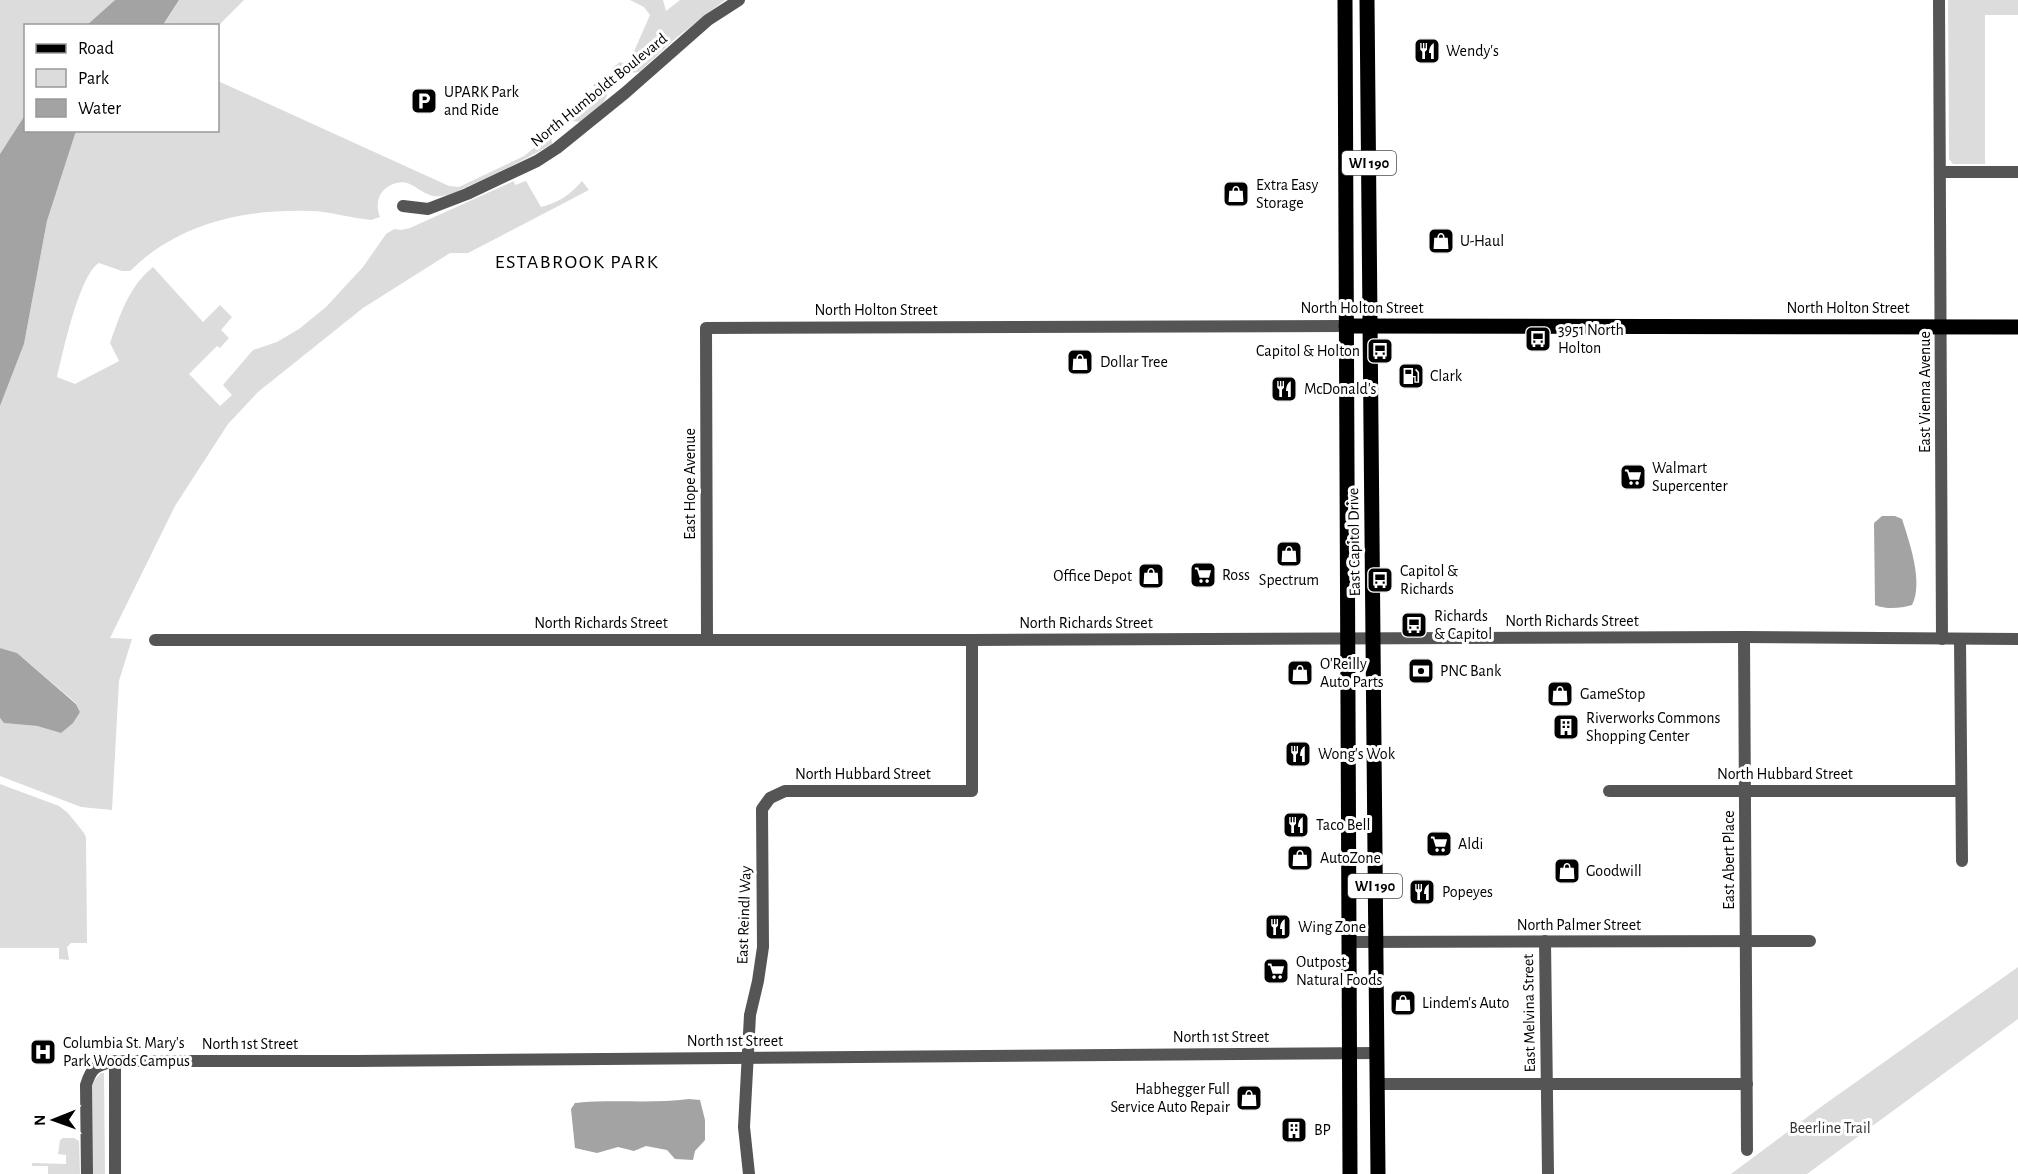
<svg xmlns="http://www.w3.org/2000/svg" width="2018" height="1174" viewBox="0 0 2018 1174" font-family="'Alegreya Sans',sans-serif">
	<rect width="100%" height="100%" fill="#fff"/>
	<g fill="#dcdcdc">
		<path d="M 0,0 L 115,0 L 87,25 L 26,26 L 25,115 L 0,154 Z"/>
		<path d="M 179,0 L 244,0 L 218,26 L 163,26 Z"/>
		<path d="M 630,0 L 663,0 L 666,11 L 680,0 L 725,0 L 676,38 L 639,72 L 621,74 L 612,70 L 612,68 L 620,62 L 628,65 L 650,15 L 644,7 Z"/>
		<path d="M 1948,0 L 2018,0 L 2018,15 L 1985,15 L 1985,164 L 1953,164 L 1949,159 Z"/>
		<path d="M 218,81 L 449,186 L 459,187 L 524,156 L 545,139 L 541,133 L 545,127 L 551,131 L 552,144 C 526,159 500,172 473,184 C 463,188 453,195 442,196 C 419,199 413,174 391,185 C 378,191 375,205 380,217 L 371,220 C 351,218 332,212 312,211 C 262,209 209,217 166,243 C 152,251 141,261 130,271 L 122,271 L 99,263 C 79,275 63,353 57,377 L 75,384 L 119,361 L 110,343 C 120,315 129,286 153,267 L 203,322 L 220,305 L 232,317 L 221,330 L 229,338 L 220,348 L 217,346 L 189,374 L 220,406 L 232,395 L 223,385 L 253,350 L 277,342 L 299,329 L 326,307 L 363,267 L 386,234 L 394,229 L 401,230 L 410,228 L 514,181 L 515,185 L 526,181 L 541,207 C 558,203 571,194 582,181 L 589,190 L 468,253 L 450,253 L 363,308 L 258,392 L 228,424 L 175,506 L 110,638 L 132,639 L 119,681 L 112,810 L 81,807 L 0,776 L 0,718 L 5,723 L 37,726 L 61,733 L 80,712 L 76,703 L 17,653 L 0,648 L 0,406 L 24,344 L 47,221 L 76,131 L 218,130 Z"/>
		<path d="M 597,81 L 606,84 C 614,100 592,113 581,122 L 572,121 L 560,114 L 565,109 L 573,114 L 598,92 L 593,85 Z"/>
		<path d="M 0,784 L 59,806 L 68,813 L 84,833 L 86,837 L 87,943 L 71,943 L 67,947 L 69,960 L 59,959 L 59,948 L 0,948 Z"/>
		<path d="M 2018,967 L 2018,1019 L 1807,1174 L 1731,1174 L 1818,1109 Z"/>
		<path d="M 101,1073 L 104,1073 L 105,1174 L 92,1174 L 91,1090 L 94,1081 Z"/>
		<path d="M 63,1138 L 74,1138 L 79,1141 L 80,1174 L 48,1174 L 48,1166 L 32,1166 L 32,1163 L 66,1164 L 66,1155 L 58,1154 L 60,1140 Z"/>
	</g>
	<g fill="#a3a3a3">
		<path d="M 115,0 L 179,0 L 163,25 L 87,25 Z"/>
		<path d="M 25,115 L 26,130 L 76,131 L 47,221 L 24,344 L 0,406 L 0,154 Z"/>
		<path d="M 1882,516 L 1895,516 L 1902,519 C 1909,541 1924,583 1912,605 C 1901,608 1887,610 1875,605 L 1874,523 Z"/>
		<path d="M 0,648 L 17,653 L 76,704 L 80,712 L 73,723 L 61,733 L 37,726 L 4,723 L 0,718 Z"/>
		<path d="M 689,1099 L 700,1100 L 705,1120 L 705,1140 L 695,1151 L 693,1160 L 675,1159 L 667,1150 L 646,1146 L 634,1151 L 618,1147 L 597,1153 L 575,1148 L 571,1109 L 575,1103 C 613,1099 651,1104 689,1099 Z"/>
	</g>
	<g fill="none" stroke-linecap="round" stroke-linejoin="round">
		<g stroke="#555" stroke-width="12">
			<path d="M 1939,0 L 1942,639"/>
			<path d="M 1940,172 L 2018,172"/>
			<path d="M 403,206 L 428,209 L 467,194 L 537,161 L 557,148 L 625,93 L 708,20 L 739,0"/>
			<path d="M 1744,637 L 1747,1150"/>
			<path d="M 1960,639 L 1962,861"/>
			<path d="M 155,640 L 972,640 L 1744,637 L 2018,639"/>
			<path d="M 707,640 L 706,328 L 1346,326"/>
			<path d="M 1609,791 L 1961,791"/>
			<path d="M 1545,941 L 1548,1174"/>
			<path d="M 1349,942 L 1810,941"/>
			<path d="M 115,1061 L 115,1174"/>
			<path d="M 1377,1084 L 1747,1084"/>
			<path d="M 87,1174 L 86,1085 C 92,1066 96,1066 115,1061 L 355,1061 L 1377,1053"/>
			<path d="M 749,1174 L 744,1127 L 750,1015 L 758,981 L 763,947 L 762,809 L 770,798 L 785,791 L 972,791 L 972,640"/>
		</g>
		<g stroke="#000" stroke-width="15">
			<path d="M 1345,0 L 1350,1174"/>
			<path d="M 1367,0 L 1378,1174"/>
			<path d="M 1346,326 L 2018,327"/>
		</g>
	</g>
	<defs>
		<g id="restaurant-square" transform="scale(1.35)"><rect x="-9" y="-9" width="18" height="18" rx="4" fill="#000" stroke="#fff"/><path d="M-5-6h1v4h1v-4h1v4h1v-4h1v5L-1.5 .5V6h-2V.5L-5-1ZM5-6V6H3V1.5H1.5Q1.5-4 5-6Z" fill="#fff"/></g>
		<g id="parking-square" transform="scale(1.35)"><rect x="-9" y="-9" width="18" height="18" rx="4" fill="#000" stroke="#fff"/><path d="M-3.5-5.5H1a3.5 3.5 0 0 1 0 7H-1V5.5H-3.5ZM-1-3.4V-.6H.8a1.4 1.4 0 0 0 0-2.8Z" fill="#fff"/></g>
		<g id="shop-square" transform="scale(1.35)"><rect x="-9" y="-9" width="18" height="18" rx="4" fill="#000" stroke="#fff"/><path d="M-5-2.5h2.3a2.7 3.5 0 0 1 5.4 0H5L5.5 6h-11ZM-1.5-2.5h3a1.5 2.3 0 0 0-3 0Z" fill="#fff"/></g>
		<g id="bus-square" transform="scale(1.35)"><rect x="-9" y="-9" width="18" height="18" rx="4" fill="#000" stroke="#fff"/><path d="M-5-6H5V4H4V6H2V4H-2V6H-4V4H-5ZM-3.5-4V0h7V-4ZM-3.5 1.2v1.5H-2V1.2ZM2 1.2v1.5H3.5V1.2Z" fill="#fff"/></g>
		<g id="fuel-square" transform="scale(1.35)"><rect x="-9" y="-9" width="18" height="18" rx="4" fill="#000" stroke="#fff"/><path d="M-5.5-6h7V0h2V4h1.3V-2.5L3-4.5l.8-.8L6-3V5H2.5V1h-1V6h-7ZM-4.2-4.7v3.2H.2V-4.7Z" fill="#fff"/></g>
		<g id="supermarket-square" transform="scale(1.35)"><rect x="-9" y="-9" width="18" height="18" rx="4" fill="#000" stroke="#fff"/><path d="M-6-5.5h2.5l.6 2H6L4.5 2H-2.5L-4.4-4H-6ZM-1.5 3.2a1.3 1.3 0 1 0 .1 0ZM3 3.2a1.3 1.3 0 1 0 .1 0Z" fill="#fff"/></g>
		<g id="bank-square" transform="scale(1.35)"><rect x="-9" y="-9" width="18" height="18" rx="4" fill="#000" stroke="#fff"/><path d="M-6-4H6V4H-6ZM0-2.3a2.3 2.3 0 1 0 0 4.6a2.3 2.3 0 1 0 0-4.6Z" fill="#fff"/></g>
		<g id="building-square" transform="scale(1.35)"><rect x="-9" y="-9" width="18" height="18" rx="4" fill="#000" stroke="#fff"/><path d="M-4-6H4V6H1V3H-1V6H-4ZM-2.5-4.3h1.7v1.8h-1.7ZM.8-4.3h1.7v1.8H.8ZM-2.5-1h1.7V.8h-1.7ZM.8-1h1.7V.8H.8Z" fill="#fff"/></g>
		<g id="hospital-square" transform="scale(1.35)"><rect x="-9" y="-9" width="18" height="18" rx="4" fill="#000" stroke="#fff"/><path d="M-5-5h3v3.5h4V-5h3V5h-3V1.5h-4V5h-3Z" fill="#fff"/></g>
	</defs>
	<g fill-rule="evenodd">
		<use href="#restaurant-square" x="1427" y="51"/>
		<use href="#parking-square" x="424" y="101"/>
		<use href="#shop-square" x="1236" y="194"/>
		<use href="#shop-square" x="1441" y="241"/>
		<use href="#bus-square" x="1538" y="339"/>
		<use href="#bus-square" x="1380" y="351"/>
		<use href="#shop-square" x="1080" y="362"/>
		<use href="#fuel-square" x="1411" y="376"/>
		<use href="#restaurant-square" x="1284" y="389"/>
		<use href="#supermarket-square" x="1633" y="477"/>
		<use href="#shop-square" x="1289" y="554"/>
		<use href="#supermarket-square" x="1203" y="575"/>
		<use href="#shop-square" x="1151" y="576"/>
		<use href="#bus-square" x="1380" y="580"/>
		<use href="#bus-square" x="1414" y="625"/>
		<use href="#bank-square" x="1421" y="671"/>
		<use href="#shop-square" x="1300" y="673"/>
		<use href="#shop-square" x="1560" y="694"/>
		<use href="#building-square" x="1566" y="727"/>
		<use href="#restaurant-square" x="1298" y="754"/>
		<use href="#restaurant-square" x="1296" y="825"/>
		<use href="#supermarket-square" x="1439" y="844"/>
		<use href="#shop-square" x="1300" y="858"/>
		<use href="#shop-square" x="1567" y="871"/>
		<use href="#restaurant-square" x="1422" y="892"/>
		<use href="#restaurant-square" x="1278" y="927"/>
		<use href="#supermarket-square" x="1276" y="971"/>
		<use href="#shop-square" x="1403" y="1003"/>
		<use href="#hospital-square" x="43" y="1052"/>
		<use href="#shop-square" x="1249" y="1098"/>
		<use href="#building-square" x="1294" y="1130"/>
	</g>
	<g text-anchor="middle" dominant-baseline="central" stroke-width="6" stroke-linejoin="round" paint-order="stroke">
		<g fill="#fff" stroke="#4c4c4c" stroke-width="1.5">
			<rect x="1342" y="151" width="54" height="24" rx="4.5"/>
			<rect x="1348" y="874" width="54" height="24" rx="4.5"/>
		</g>
		<g font-size="15" font-weight="bold" fill="#000">
			<text x="1369" y="163">WI 190</text>
			<text x="1375" y="886">WI 190</text>
		</g>
		<g font-size="16" fill="#000" stroke="#fff" text-anchor="start">
			<text x="1446" y="51">Wendy's</text>
			<text x="444" y="92">UPARK Park<tspan x="444" dy="18">and Ride</tspan></text>
			<text x="1256" y="185">Extra Easy<tspan x="1256" dy="18">Storage</tspan></text>
			<text x="1460" y="241">U-Haul</text>
			<text x="1558" y="330">3951 North<tspan x="1558" dy="18">Holton</tspan></text>
			<text x="1360" y="351" text-anchor="end">Capitol &amp; Holton</text>
			<text x="1100" y="362">Dollar Tree</text>
			<text x="1430" y="376">Clark</text>
			<text x="1304" y="389">McDonald's</text>
			<text x="1652" y="468">Walmart<tspan x="1652" dy="18">Supercenter</tspan></text>
			<text x="1400" y="571">Capitol &amp;<tspan x="1400" dy="18">Richards</tspan></text>
			<text x="1222" y="575">Ross</text>
			<text x="1132" y="576" text-anchor="end">Office Depot</text>
			<text x="1289" y="580" text-anchor="middle">Spectrum</text>
			<text x="1434" y="616">Richards<tspan x="1434" dy="18">&amp; Capitol</tspan></text>
			<text x="1320" y="664">O'Reilly<tspan x="1320" dy="18">Auto Parts</tspan></text>
			<text x="1440" y="671">PNC Bank</text>
			<text x="1580" y="694">GameStop</text>
			<text x="1586" y="718">Riverworks Commons<tspan x="1586" dy="18">Shopping Center</tspan></text>
			<text x="1318" y="754">Wong's Wok</text>
			<text x="1316" y="825">Taco Bell</text>
			<text x="1458" y="844">Aldi</text>
			<text x="1320" y="858">AutoZone</text>
			<text x="1586" y="871">Goodwill</text>
			<text x="1442" y="892">Popeyes</text>
			<text x="1298" y="927">Wing Zone</text>
			<text x="1296" y="962">Outpost<tspan x="1296" dy="18">Natural Foods</tspan></text>
			<text x="1422" y="1003">Lindem's Auto</text>
			<text x="63" y="1043">Columbia St. Mary's<tspan x="63" dy="18">Park Woods Campus</tspan></text>
			<text x="1230" y="1089" text-anchor="end">Habhegger Full<tspan x="1230" dy="18">Service Auto Repair</tspan></text>
			<text x="1314" y="1130">BP</text>
		</g>
		<g font-size="16" fill="#000" stroke="#fff">
			<text transform="translate(599 90) rotate(-39)">North Humboldt Boulevard</text>
			<text x="1362" y="308">North Holton Street</text>
			<text x="1848" y="308">North Holton Street</text>
			<text x="876" y="310">North Holton Street</text>
			<text transform="translate(1925 392) rotate(-90)">East Vienna Avenue</text>
			<text transform="translate(690 484) rotate(-90)">East Hope Avenue</text>
			<text transform="translate(1354 542) rotate(-91)">East Capitol Drive</text>
			<text x="1572" y="621">North Richards Street</text>
			<text x="601" y="623">North Richards Street</text>
			<text x="1086" y="623">North Richards Street</text>
			<text x="863" y="774">North Hubbard Street</text>
			<text x="1785" y="774">North Hubbard Street</text>
			<text transform="translate(1729 860) rotate(-90)">East Abert Place</text>
			<text transform="translate(744 915) rotate(-88)">East Reindl Way</text>
			<text x="1579" y="925">North Palmer Street</text>
			<text transform="translate(1529 1013) rotate(-91)">East Melvina Street</text>
			<text x="1221" y="1037">North 1st Street</text>
			<text x="735" y="1041">North 1st Street</text>
			<text x="250" y="1044">North 1st Street</text>
		</g>
		<g font-size="16" fill="#333" stroke="#fff">
			<text x="1830" y="1128">Beerline Trail</text>
		</g>
		<g font-size="20" letter-spacing="1.5" fill="#000" stroke="#fff">
			<text x="577" y="262">ESTABROOK PARK</text>
		</g>
	</g>
	<rect x="24" y="24" width="195" height="108" fill="#ffffff" stroke="#999999" stroke-width="1.5"/>
	<rect x="36" y="44" width="30" height="9" fill="#000000" stroke="#999999" stroke-width="1.5"/>
	<text x="78" y="54" font-size="18" fill="#000000">Road</text>
	<rect x="36" y="69" width="30" height="18" fill="#dcdcdc" stroke="#999999" stroke-width="1.5"/>
	<text x="78" y="84" font-size="18" fill="#000000">Park</text>
	<rect x="36" y="99" width="30" height="18" fill="#a3a3a3" stroke="#999999" stroke-width="1.5"/>
	<text x="78" y="114" font-size="18" fill="#000000">Water</text>
	<g transform="translate(54 1120) rotate(269)" stroke="#ffffff" stroke-width="4.5" paint-order="stroke">
	<path d="M0-4.5L10 22L0 15L-10 22Z" fill="#000000"/>
	<text y="-9" font-size="16" font-weight="bold" text-anchor="middle" fill="#000000">N</text>
	</g>
</svg>
